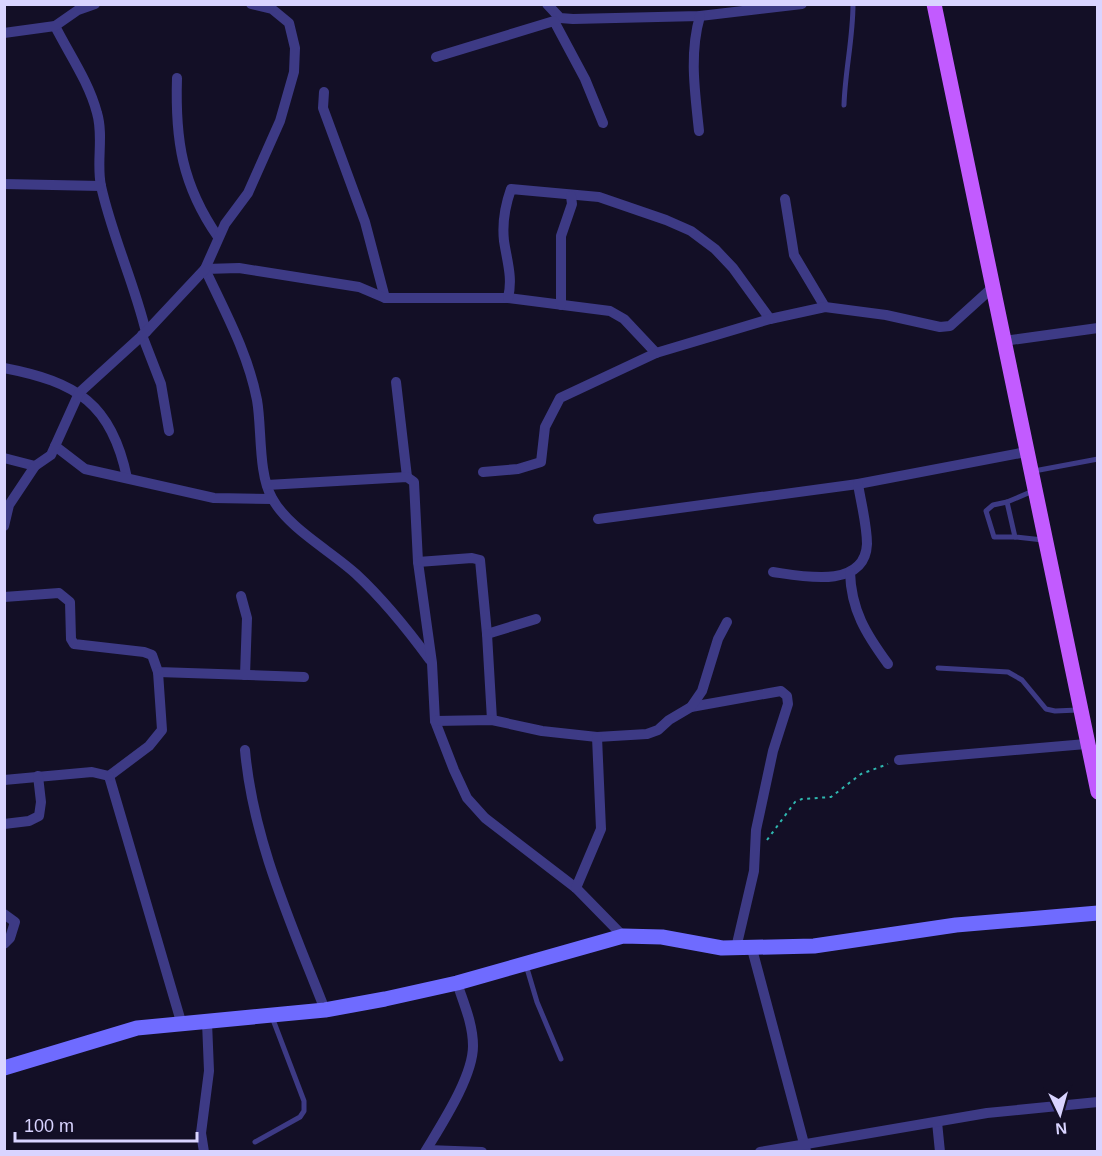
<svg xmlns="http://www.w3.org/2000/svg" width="1102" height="1156" viewBox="0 0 1102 1156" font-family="Arial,sans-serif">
	<rect width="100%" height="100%" fill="#130f26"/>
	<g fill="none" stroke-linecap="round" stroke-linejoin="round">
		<path stroke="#2fb8b0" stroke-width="2" stroke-dasharray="3 4.5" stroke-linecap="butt" d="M 767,840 L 795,802 L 802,799 L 831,797 L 861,774 L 888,764"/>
		<g stroke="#3d3a85" stroke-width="5">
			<path d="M 844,105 C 845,71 853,39 853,4"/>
			<path d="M 1034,471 L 1098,459"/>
			<path d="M 1033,491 L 1007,502 L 1015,537 L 1043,540"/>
			<path d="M 1007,502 L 993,505 L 986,511 L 994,537 L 1015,537"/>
			<path d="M 938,668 L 1008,672 L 1022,680 L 1046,709 L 1055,711 L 1078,710"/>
			<path d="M 526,965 L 537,1002 L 561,1059"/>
			<path d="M 255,1142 L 300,1117 L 304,1111 L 304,1101 L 272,1017"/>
		</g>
		<g stroke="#3d3a85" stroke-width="10">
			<path d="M 547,4 L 560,18 L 573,19 L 700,16 L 802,4"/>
			<path d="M 55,26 C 69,54 89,82 97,113 C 104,136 96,163 101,186 C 112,236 134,282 146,332"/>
			<path d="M 4,33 L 55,26 L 78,10 L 95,4"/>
			<path d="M 436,57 L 554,21 L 585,79 L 603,123"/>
			<path d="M 177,78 C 175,140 182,185 218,237"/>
			<path d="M 324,92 L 323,108 L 365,222 L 385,298"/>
			<path d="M 699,131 C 695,92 689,54 700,16"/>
			<path d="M 4,184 L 101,186"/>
			<path d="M 785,199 L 794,255 L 825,307"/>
			<path d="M 205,269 L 239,268 L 359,287 L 385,298 L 508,298 L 610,311 L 624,319 L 656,353"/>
			<path d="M 205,269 C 225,312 248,353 257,400 C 262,428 258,474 272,498 C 288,528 331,551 356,574 C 384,600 408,630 430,660"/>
			<path d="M 508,298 C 513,278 507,261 504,241 C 502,223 505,206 511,189 L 599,197 L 666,220 L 691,231 L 715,249 L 733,268 L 770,319"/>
			<path d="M 561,305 L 561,236 L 572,204 L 571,196"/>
			<path d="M 142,335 L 161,384 L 169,431"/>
			<path d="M 1004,341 L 1098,328"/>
			<path d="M 4,368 C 77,382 112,404 127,478"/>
			<path d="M 396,382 L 407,477"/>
			<path d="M 55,446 L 85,469 L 214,498 L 272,499"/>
			<path d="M 4,458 L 35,466"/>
			<path d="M 483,472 L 518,469 L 541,462 L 545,427 L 560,398 L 656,353 L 770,319 L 825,307 L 886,315 L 940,327 L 950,326 L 992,288"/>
			<path d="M 267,485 L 407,477 L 414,482 L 418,562 L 432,663 L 435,721 L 454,770 L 467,798 L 485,818 L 576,888 L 623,936"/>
			<path d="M 598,519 L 858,484 L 1026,452"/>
			<path d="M 4,526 L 9,505 L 35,466 L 51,455 L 79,393 L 146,332 L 205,269 L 225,224 L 248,193 L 280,121 L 294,72 L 295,48 L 289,23 L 272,9 L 251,4"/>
			<path d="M 418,562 L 472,558 L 480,560 L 487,634 L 536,619"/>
			<path d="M 773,572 C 801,576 865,590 867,544 C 867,525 861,503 858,484"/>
			<path d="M 850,572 C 851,610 866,634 888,664"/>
			<path d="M 241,596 L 247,618 L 245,675"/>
			<path d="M 4,597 L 59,593 L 70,602 L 71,639 L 74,644 L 144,652 L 152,655 L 158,672 L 304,677"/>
			<path d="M 487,634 L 492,720"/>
			<path d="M 691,707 L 781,691 L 787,696 L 788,704 L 773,751 L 756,830 L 754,871 L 736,948"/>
			<path d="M 435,721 L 492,720 L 542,731 L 597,737 L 647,734 L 658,730 L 669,720 L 691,707 L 702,691 L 718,639 L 727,622"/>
			<path d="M 245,750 C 253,841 292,925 325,1010"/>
			<path d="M 899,760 L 1086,744"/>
			<path d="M 109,776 L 182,1025"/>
			<path d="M 109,776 L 149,746 L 162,730 L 158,672"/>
			<path d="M 4,780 L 92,772 L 109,776"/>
			<path d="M 4,824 L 29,821 L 39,816 L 41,802 L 38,776"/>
			<path d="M 576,888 L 601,829 L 597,737"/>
			<path d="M 4,914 L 15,922 L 10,938 L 4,944"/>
			<path d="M 752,949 L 806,1151"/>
			<path d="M 937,1122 L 940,1152"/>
			<path d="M 427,1150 L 482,1152"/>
			<path d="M 204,1152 L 201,1133 L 209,1071 L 207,1022"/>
			<path d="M 425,1152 C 441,1125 473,1077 473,1046 C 473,1024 464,1004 457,983"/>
			<path d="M 760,1152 L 987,1113 L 1098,1102"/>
		</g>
		<path stroke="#6f6bff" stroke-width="15" d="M 4,1068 L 137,1028 L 325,1010 L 385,999 L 457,983 L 623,936 L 662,937 L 722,948 L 814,946 L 956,925 L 1098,913"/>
		<path stroke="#c25bff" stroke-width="15" d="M 934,4 L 1098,792"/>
	</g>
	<rect width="1102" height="1156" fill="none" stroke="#d9d4ff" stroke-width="12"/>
	<g transform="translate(1060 1114) rotate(175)" stroke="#130f26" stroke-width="4.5" paint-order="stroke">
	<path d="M0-4.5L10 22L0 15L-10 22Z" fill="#d9d4ff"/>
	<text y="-9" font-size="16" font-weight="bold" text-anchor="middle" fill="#d9d4ff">N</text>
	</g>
	<path d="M15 1132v9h182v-9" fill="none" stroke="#d9d4ff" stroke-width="3"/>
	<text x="24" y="1132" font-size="18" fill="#d9d4ff" stroke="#130f26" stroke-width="4.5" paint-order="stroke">100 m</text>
</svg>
